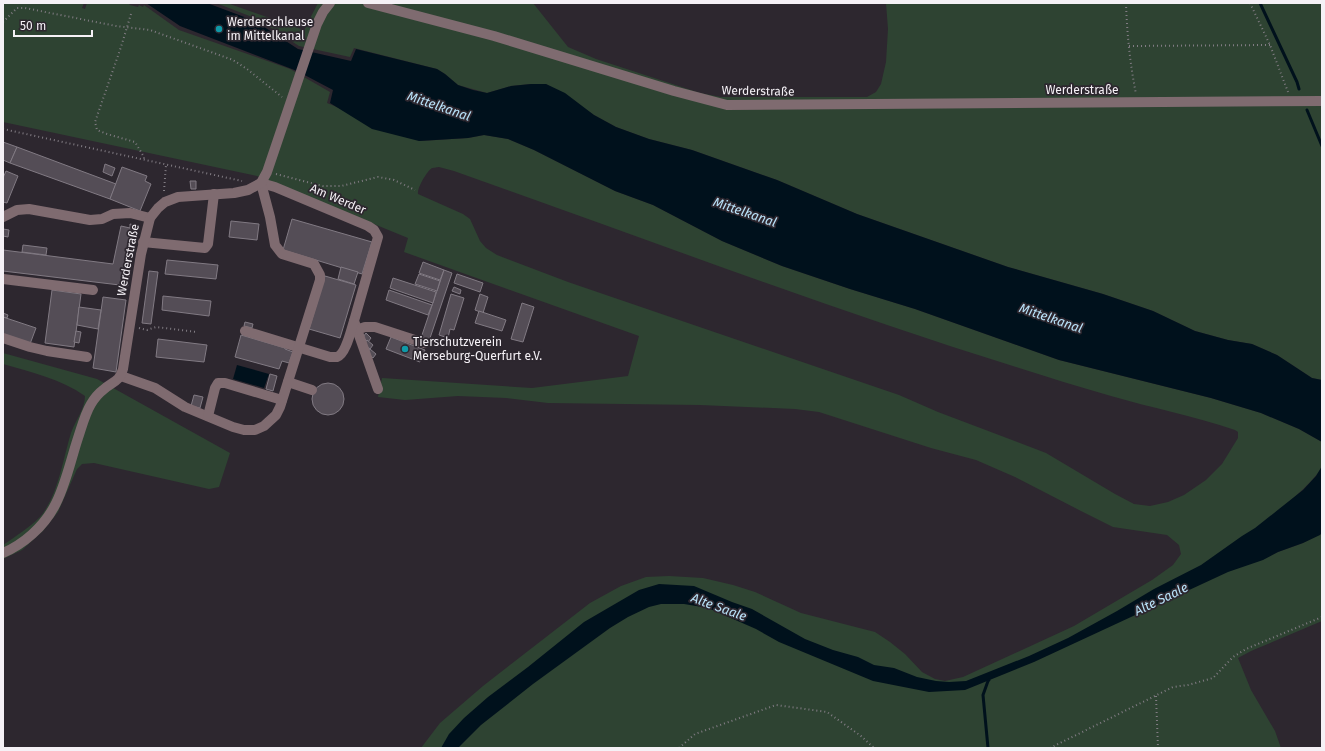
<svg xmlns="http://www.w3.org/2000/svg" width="1325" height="751" viewBox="0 0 1325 751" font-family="'Fira Sans',sans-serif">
	<rect width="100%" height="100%" fill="#2d272f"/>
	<g fill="#2e4332" fill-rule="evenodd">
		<path d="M 3,3 L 84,3 L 82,8 L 85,9 L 87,3 L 128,3 L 130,5 L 138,7 L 139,5 L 143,7 L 144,5 L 179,30 L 290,69 L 330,92 L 327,103 L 420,141 L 468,138 L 484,135 L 508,139 L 534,150 L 615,191 L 653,205 L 722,241 L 782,266 L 850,289 L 915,309 L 1059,360 L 1211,398 L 1261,413 L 1299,429 L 1322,442 C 1322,449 1324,460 1322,466 C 1318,480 1265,523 1252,531 L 1256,562 L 1278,552 L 1303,543 L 1322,533 L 1322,621 L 1251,651 L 1238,658 L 1251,690 L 1275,731 L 1281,748 L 421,748 L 440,723 L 483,686 L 590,603 L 621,586 L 646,577 L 669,576 L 703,578 L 733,585 L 755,592 L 801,613 L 875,632 L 890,642 L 905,654 L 922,672 L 935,679 L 945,681 L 963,677 L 1074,626 L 1152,580 L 1173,565 L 1181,554 L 1179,545 L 1167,535 L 1113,527 L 1081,511 L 1015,477 L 976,460 L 931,448 L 819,412 L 795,409 L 700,405 L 548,403 L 506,398 L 458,396 L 405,400 L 378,397 L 382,378 L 532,388 L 628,376 L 639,336 L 404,252 L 408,238 L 257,176 L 3,122 ZM 439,167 L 454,171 C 641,237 827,308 1016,367 C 1048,377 1079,387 1111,396 C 1152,408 1194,416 1235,430 L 1238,432 L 1238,438 L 1222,464 L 1206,480 L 1184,495 L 1168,502 L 1150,506 L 1134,504 L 1115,494 L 1046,453 L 938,412 L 899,395 L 568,282 L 497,255 L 486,248 L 480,241 L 470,219 L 463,214 L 418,194 C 417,188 427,171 432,168 C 434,168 438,167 439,167 Z"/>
		<path d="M 216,3 L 227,3 L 304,30 L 318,3 L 533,3 L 568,47 L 596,59 L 700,93 L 721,97 L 867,97 L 876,92 L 881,84 L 886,62 L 888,29 L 886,3 L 1322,3 L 1322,380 L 1312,378 L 1277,355 L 1252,344 L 1228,340 L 1195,331 L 1153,311 L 1103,294 L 1008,267 L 857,214 L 777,180 L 692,150 L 649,139 L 616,127 L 594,115 L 546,84 L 531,84 L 511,86 L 487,93 L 458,85 L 445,74 L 437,69 L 354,48 L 350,57 L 299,46 L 257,19 Z"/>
		<path d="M 3,353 L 97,379 L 230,453 L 219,487 L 209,489 L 94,463 L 82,464 L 77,469 L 58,512 L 43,531 L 22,550 L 3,559 L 3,545 C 16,536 29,528 40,517 C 58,496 63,459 71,433 C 75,421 85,409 85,396 C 61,379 31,372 3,364 Z"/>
	</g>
	<g fill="#00111c">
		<path d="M 146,3 L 207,3 L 255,21 L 298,49 L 351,61 L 356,49 L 437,69 L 445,74 L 458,85 L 473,90 L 487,93 L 511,86 L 531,84 L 546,84 L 565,93 L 594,115 L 616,127 L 649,139 L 692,150 L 777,180 L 857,214 L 1008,267 L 1103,294 L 1153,311 L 1195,331 L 1228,340 L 1252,344 L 1277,355 L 1312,378 L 1322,380 L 1322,442 L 1299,429 L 1261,413 L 1211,398 L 1059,360 L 915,309 L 850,289 L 782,266 L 722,241 L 653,205 L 615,191 L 534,150 L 508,139 L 484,135 L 468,138 L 419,141 L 372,129 L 330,103 L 333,90 L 297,71 L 180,26 Z"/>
		<path d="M 237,365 L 269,374 L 264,388 L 233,379 Z"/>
		<path d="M 1322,466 L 1322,533 L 1320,535 L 1303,543 L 1278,552 L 1263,560 L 1228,572 L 1034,662 L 965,690 L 929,692 L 873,681 L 779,642 L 756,629 L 708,608 L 684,604 L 661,604 L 649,607 L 628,617 L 610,628 L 533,684 L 481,725 L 458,748 L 441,748 L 449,734 L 464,718 L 488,697 L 528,667 L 584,622 L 639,590 L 659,584 L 694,586 L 732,602 L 752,609 L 805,639 L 833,650 L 858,657 L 874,665 L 894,668 L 917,677 L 936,681 L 949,682 L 966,681 L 1029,656 L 1068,638 L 1117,611 L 1154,589 L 1201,565 L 1242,536 L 1255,528 L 1303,490 L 1316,476 Z"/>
	</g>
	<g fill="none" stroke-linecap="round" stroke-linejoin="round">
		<g stroke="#00111c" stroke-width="3">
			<path d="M 1260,3 L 1297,82 L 1299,89"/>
			<path d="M 1307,110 L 1322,146"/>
			<path d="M 988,748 L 983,695 L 988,681 L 989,680"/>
		</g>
	</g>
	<g fill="#544d56" stroke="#817a83">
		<path d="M 3,142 L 17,147 L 10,163 L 3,160 Z"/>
		<path d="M 17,147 L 116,184 L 110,199 L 10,163 Z"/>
		<path d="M 105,164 L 115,168 L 112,176 L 103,172 Z"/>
		<path d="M 122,167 L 147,176 L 145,181 L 151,184 L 140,211 L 110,199 Z"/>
		<path d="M 6,171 L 18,176 L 7,203 L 3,202 L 3,178 Z"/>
		<path d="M 190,181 L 196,181 L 196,189 L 191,189 Z"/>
		<path d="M 292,219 L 372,242 L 362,274 L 283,250 Z"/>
		<path d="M 231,221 L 259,224 L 257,240 L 229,237 Z"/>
		<path d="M 130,224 L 138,226 L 130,267 L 128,286 L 3,271 L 3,250 L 113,264 L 121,226 L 130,228 Z"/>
		<path d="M 3,229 L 9,230 L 8,237 L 3,236 Z"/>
		<path d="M 23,245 L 47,248 L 46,255 L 22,252 Z"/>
		<path d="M 167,260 L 218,265 L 216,279 L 165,274 Z"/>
		<path d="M 423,262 L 444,270 L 440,280 L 419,273 Z"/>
		<path d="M 341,267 L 358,272 L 354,284 L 338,279 Z"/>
		<path d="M 444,270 L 452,273 L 429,341 L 421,338 Z"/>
		<path d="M 149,271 L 158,272 L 151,324 L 142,323 Z"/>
		<path d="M 419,274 L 440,281 L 437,291 L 415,284 Z"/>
		<path d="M 457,274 L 483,283 L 480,292 L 454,283 Z"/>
		<path d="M 325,276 L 356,285 L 340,338 L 309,329 Z"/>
		<path d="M 393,278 L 436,292 L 433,303 L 390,288 Z"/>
		<path d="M 454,287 L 461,290 L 460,294 L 452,291 Z"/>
		<path d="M 52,290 L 81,294 L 74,347 L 45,343 Z"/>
		<path d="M 389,290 L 432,305 L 428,315 L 386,300 Z"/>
		<path d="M 451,294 L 464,298 L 454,330 L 450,329 L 448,338 L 439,335 Z"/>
		<path d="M 480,294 L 488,297 L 483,313 L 475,310 Z"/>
		<path d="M 163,296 L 211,301 L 209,316 L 162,310 Z"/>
		<path d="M 103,297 L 126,300 L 116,372 L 93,368 Z"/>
		<path d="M 522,303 L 534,307 L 523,342 L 511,339 Z"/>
		<path d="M 79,307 L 101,310 L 98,329 L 77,325 Z"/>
		<path d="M 479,311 L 506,320 L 502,331 L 475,323 Z"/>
		<path d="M 3,313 L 8,315 L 7,318 L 3,317 Z"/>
		<path d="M 3,317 L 36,328 L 30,344 L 3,335 Z"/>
		<path d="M 245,322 L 253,324 L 252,328 L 244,326 Z"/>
		<path d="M 76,331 L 81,332 L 79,343 L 74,342 Z"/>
		<path d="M 366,333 L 371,338 L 368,342 L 363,337 Z"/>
		<path d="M 241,335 L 285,348 L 285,349 L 293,352 L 289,363 L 282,361 L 279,369 L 235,357 Z"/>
		<path d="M 391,337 L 425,350 L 420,362 L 386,349 Z"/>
		<path d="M 158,339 L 207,345 L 204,362 L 156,357 Z"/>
		<path d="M 367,340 L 373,345 L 370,349 L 364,344 Z"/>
		<path d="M 370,349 L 376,354 L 373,358 L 367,353 Z"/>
		<path d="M 270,374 L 277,376 L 273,391 L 266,389 Z"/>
		<circle cx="328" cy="399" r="16"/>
		<path d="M 194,395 L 203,397 L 200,408 L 191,406 Z"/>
	</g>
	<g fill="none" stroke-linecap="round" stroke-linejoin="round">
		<g stroke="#817c83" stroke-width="2" stroke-dasharray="1 3" stroke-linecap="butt">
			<path d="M 1126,3 C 1127,34 1130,64 1136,94"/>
			<path d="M 1250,3 L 1270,45 L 1288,92"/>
			<path d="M 131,14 L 121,47 L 95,122 L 97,130 L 107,134 L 135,142 L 144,157 L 144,160"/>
			<path d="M 3,22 L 17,8 L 25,8 L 116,26 L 150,30 L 233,60 L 247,69 L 282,97"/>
			<path d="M 1129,46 L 1270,45"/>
			<path d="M 3,129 L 242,181"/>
			<path d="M 276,174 L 323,186 L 341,186 L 378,177 L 394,180 L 415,190"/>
			<path d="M 164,191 L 166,165"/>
			<path d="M 139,328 L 147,330 L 156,327 L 197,332"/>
			<path d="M 1156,696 L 1158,748"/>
			<path d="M 679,748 L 695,734 L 776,705 L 827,712 L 861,736 L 874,748"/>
			<path d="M 1050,748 L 1173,687 L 1188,685 L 1213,678 L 1233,657 L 1246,649 L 1322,617"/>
		</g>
		<g stroke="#7f6b70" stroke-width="10">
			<path d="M 368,3 L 494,36 L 674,91 L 727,105 L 1322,101"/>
			<path d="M 261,183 L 275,187 L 368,226 L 374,230 L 378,237 L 354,321 L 378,389"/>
			<path d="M 3,217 L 17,210 L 29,209 L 90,220 L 102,219 L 113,214 L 130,213 L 150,218"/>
			<path d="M 143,242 L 205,248 L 208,244 L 214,194"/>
			<path d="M 3,279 L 93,290"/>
			<path d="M 356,330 L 365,327 L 375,327 L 424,343"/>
			<path d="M 245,331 L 330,357 C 332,357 334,357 337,357 C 346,354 351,330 354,321"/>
			<path d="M 3,338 L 30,347 L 47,351 L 87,357"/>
			<path d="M 121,376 L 155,388 L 185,407 L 233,427 L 244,430 L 255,430 L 264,426 L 276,415 L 280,407 L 320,280 L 320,275 L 314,264 L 282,254 L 275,245 L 270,217 L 261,183"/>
			<path d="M 288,382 L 312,390"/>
			<path d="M 208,416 L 215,388 L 218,383 L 225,383 L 282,400"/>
			<path d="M 3,553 C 24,544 43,527 54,507 C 65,488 71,459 78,438 C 82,426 85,414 91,404 C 94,399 99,393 103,390 C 112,381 119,383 123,369 L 141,254 L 150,218 L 158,208 L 165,202 L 178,197 L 234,193 L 248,190 L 261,183 L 267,172 L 317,24 L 323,12 L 330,3"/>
		</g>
	</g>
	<g fill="#0f9aa8" stroke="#2d272f" stroke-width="1.5">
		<circle cx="219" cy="29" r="4"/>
		<circle cx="405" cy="349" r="4"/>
	</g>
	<g text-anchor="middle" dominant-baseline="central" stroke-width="3.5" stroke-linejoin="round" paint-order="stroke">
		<g font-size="12" fill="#f5f1f6" stroke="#2d272f" text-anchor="start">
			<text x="227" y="22">Werderschleuse<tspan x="227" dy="14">im Mittelkanal</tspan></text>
			<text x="413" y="342">Tierschutzverein<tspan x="413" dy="14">Merseburg-Querfurt e.V.</tspan></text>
		</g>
		<g font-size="12" fill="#f5f1f6" stroke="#2d272f">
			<text x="1082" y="90">Werderstraße</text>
			<text transform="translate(758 91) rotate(1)">Werderstraße</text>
			<text transform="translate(338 199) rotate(23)">Am Werder</text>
			<text transform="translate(128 260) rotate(-79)">Werderstraße</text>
		</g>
		<g font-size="13" font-style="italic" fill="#b9e2f9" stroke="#2d272f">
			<text transform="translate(439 106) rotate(19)">Mittelkanal</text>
			<text transform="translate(745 212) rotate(19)">Mittelkanal</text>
			<text transform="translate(1051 318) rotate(19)">Mittelkanal</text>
			<text transform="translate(1161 599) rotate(-26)">Alte Saale</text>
			<text transform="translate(719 607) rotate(20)">Alte Saale</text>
		</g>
	</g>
	<rect width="1325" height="751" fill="none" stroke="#f5f1f6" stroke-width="8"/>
	<path d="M14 30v6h78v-6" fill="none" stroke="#f5f1f6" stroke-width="2"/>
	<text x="20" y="30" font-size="12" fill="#f5f1f6" stroke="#2d272f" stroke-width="3" paint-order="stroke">50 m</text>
</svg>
